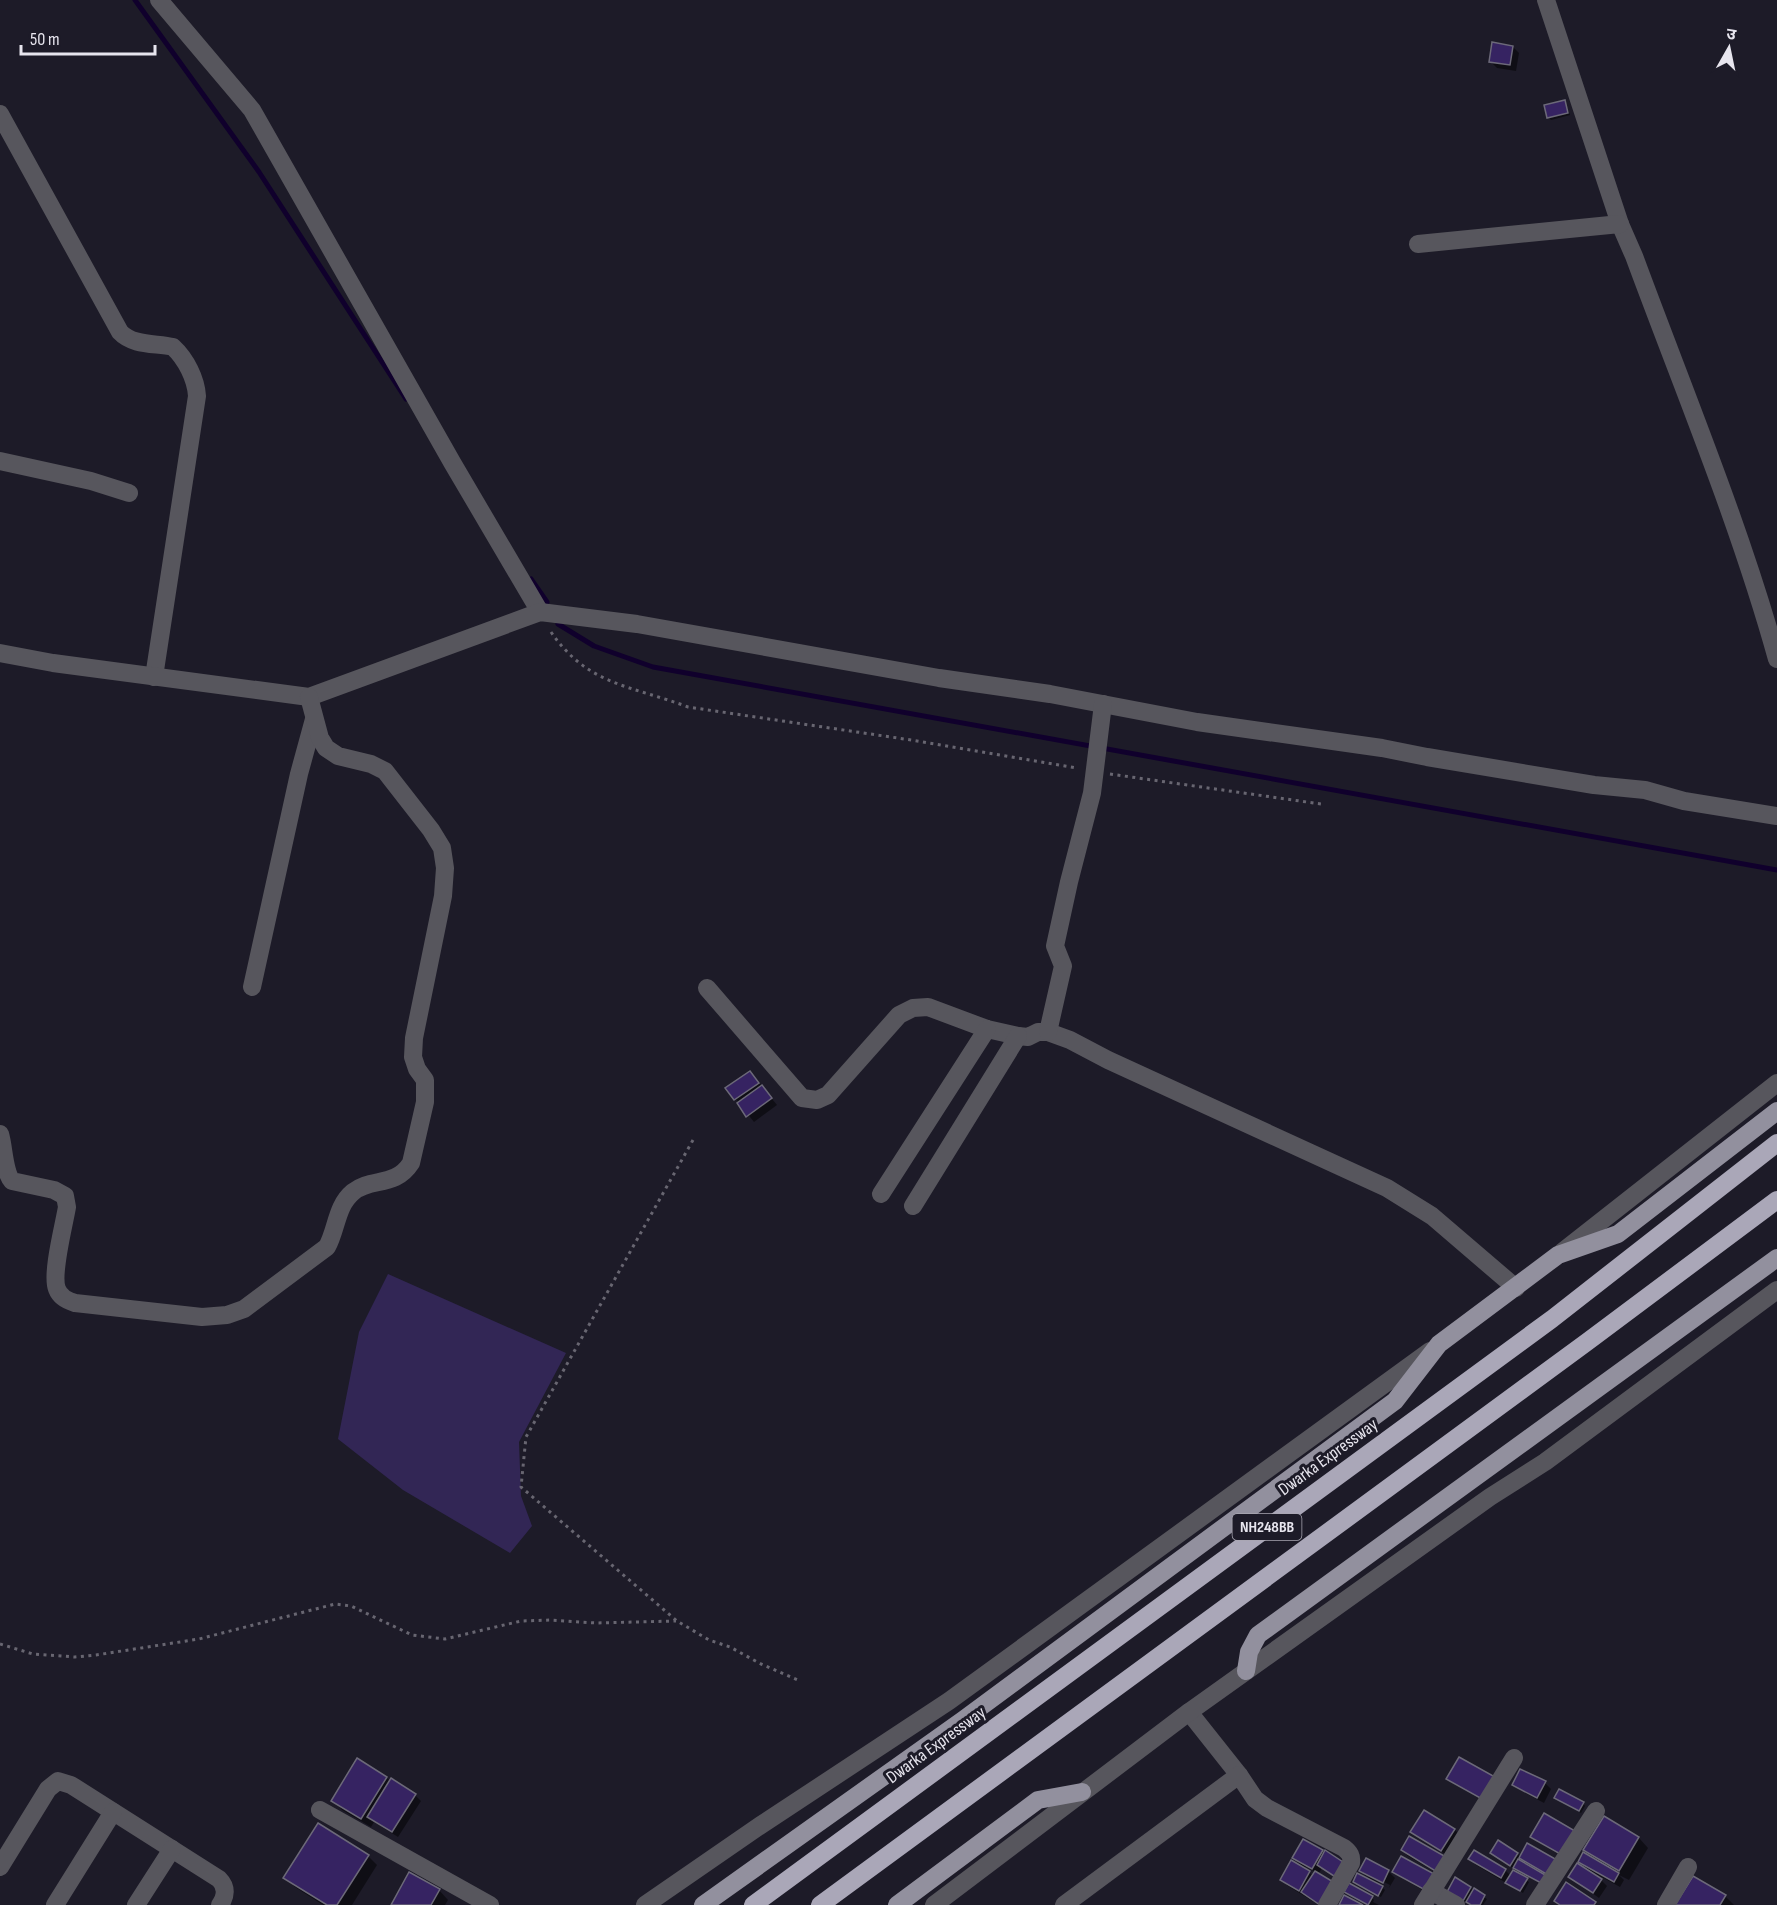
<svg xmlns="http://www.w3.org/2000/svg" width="1777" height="1905" viewBox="0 0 1777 1905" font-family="'Sofia Sans Condensed','Noto Sans Devanagari',sans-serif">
	<rect width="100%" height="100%" fill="#1d1b28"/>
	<path fill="#322655" d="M 388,1274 L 566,1353 L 519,1442 L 521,1496 L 532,1526 L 510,1553 L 403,1490 L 338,1439 L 359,1332 Z"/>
	<g fill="#0007" fill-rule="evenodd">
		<path d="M 1513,47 L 1519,53 L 1516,71 L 1497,68 L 1491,62 Z"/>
		<path d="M 1565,102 L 1570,115 L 1551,120 L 1548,117 Z"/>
		<path d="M 750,1072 L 777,1105 L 754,1122 L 727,1088 Z"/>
		<path d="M 386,1778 L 415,1795 L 421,1801 L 398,1837 L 374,1822 L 371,1827 L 342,1810 L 333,1800 Z"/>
		<path d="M 1448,1778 L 1494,1778 L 1489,1804 L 1454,1784 Z"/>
		<path d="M 1545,1783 L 1551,1789 L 1544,1803 L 1520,1790 L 1514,1784 Z"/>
		<path d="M 1559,1800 L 1583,1803 L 1585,1806 L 1581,1813 Z"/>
		<path d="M 1425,1812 L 1455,1830 L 1461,1836 L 1448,1856 L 1412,1831 Z"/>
		<path d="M 1545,1815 L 1568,1860 L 1538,1842 L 1532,1836 Z"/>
		<path d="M 1604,1818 L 1639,1838 L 1648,1848 L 1629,1880 L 1619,1875 L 1624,1880 L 1620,1887 L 1587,1869 L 1580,1861 L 1594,1859 L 1585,1850 Z"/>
		<path d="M 1528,1845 L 1525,1863 L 1550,1878 L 1546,1886 L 1517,1870 L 1515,1873 L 1529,1882 L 1523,1893 L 1476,1865 L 1470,1859 L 1474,1852 L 1505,1870 L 1511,1876 L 1514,1869 L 1492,1853 L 1517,1854 L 1521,1857 Z"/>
		<path d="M 1402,1850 L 1445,1858 L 1444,1877 L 1408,1856 Z"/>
		<path d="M 1322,1851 L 1344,1883 L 1322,1868 L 1318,1875 L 1319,1905 L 1288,1886 L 1282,1880 L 1304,1868 L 1294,1858 ZM 1306,1867 L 1316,1872 L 1313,1876 L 1305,1868 Z"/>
		<path d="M 368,1856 L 377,1865 L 352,1905 L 323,1905 L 295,1887 L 285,1878 Z"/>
		<path d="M 1366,1860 L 1389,1872 L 1395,1878 L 1389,1888 L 1377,1882 L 1385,1890 L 1381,1897 L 1354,1882 L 1372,1881 L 1367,1876 L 1389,1888 L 1390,1885 L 1366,1873 L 1366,1876 L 1361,1871 Z"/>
		<path d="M 1394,1871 L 1441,1882 L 1433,1896 L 1400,1877 Z"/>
		<path d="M 1570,1877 L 1601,1880 L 1607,1886 L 1599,1898 Z"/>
		<path d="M 1470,1888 L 1487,1899 L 1483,1905 L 1471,1905 L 1451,1894 Z"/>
		<path d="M 439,1890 L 448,1900 L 445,1905 L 393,1905 Z"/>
		<path d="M 1346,1892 L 1372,1898 L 1374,1900 L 1373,1902 L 1379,1905 L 1366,1905 Z"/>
		<path d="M 1725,1896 L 1734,1905 L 1677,1905 Z"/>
	</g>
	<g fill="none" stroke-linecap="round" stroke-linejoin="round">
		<g stroke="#10002c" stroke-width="5">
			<path d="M 135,0 L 259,172 L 406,399"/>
			<path d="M 531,579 L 547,602"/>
			<path d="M 558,624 L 594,646 L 653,667 L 1777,870"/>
		</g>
	</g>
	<g fill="#362362" stroke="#6c6979" stroke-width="1.5">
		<path d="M 1492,42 L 1513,46 L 1510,65 L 1489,62 Z"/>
		<path d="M 1565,100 L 1568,113 L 1547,118 L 1544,105 Z"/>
		<path d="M 750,1071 L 759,1083 L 734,1100 L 725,1088 Z"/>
		<path d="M 762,1085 L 772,1098 L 746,1117 L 737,1103 Z"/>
		<path d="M 1459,1757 L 1495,1777 L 1482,1799 L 1446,1779 Z"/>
		<path d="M 357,1758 L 387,1777 L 361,1819 L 331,1801 Z"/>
		<path d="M 1520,1769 L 1546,1781 L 1537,1798 L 1512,1785 Z"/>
		<path d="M 391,1778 L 416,1794 L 392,1832 L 367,1817 Z"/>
		<path d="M 1559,1789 L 1584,1802 L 1579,1811 L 1554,1798 Z"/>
		<path d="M 1424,1810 L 1455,1829 L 1441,1851 L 1410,1832 Z"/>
		<path d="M 1544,1813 L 1575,1831 L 1562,1855 L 1530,1837 Z"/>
		<path d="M 1604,1816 L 1639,1837 L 1619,1871 L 1583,1850 Z"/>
		<path d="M 318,1823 L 369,1855 L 337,1905 L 327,1905 L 283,1878 Z"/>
		<path d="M 1409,1836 L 1446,1857 L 1437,1872 L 1401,1850 Z"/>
		<path d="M 1303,1839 L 1323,1850 L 1312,1869 L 1292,1858 Z"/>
		<path d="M 1498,1840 L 1518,1853 L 1510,1866 L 1490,1853 Z"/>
		<path d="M 1527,1843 L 1557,1860 L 1548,1875 L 1519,1858 Z"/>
		<path d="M 1325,1850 L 1343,1862 L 1337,1878 L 1317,1865 Z"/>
		<path d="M 1474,1850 L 1506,1869 L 1501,1878 L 1468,1859 Z"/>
		<path d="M 1583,1852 L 1619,1873 L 1614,1882 L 1578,1862 Z"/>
		<path d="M 1401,1856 L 1436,1875 L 1427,1891 L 1392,1872 Z"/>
		<path d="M 1366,1858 L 1389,1870 L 1383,1883 L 1359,1871 Z"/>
		<path d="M 1518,1859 L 1547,1876 L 1543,1884 L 1513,1868 Z"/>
		<path d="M 1291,1860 L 1310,1871 L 1299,1891 L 1280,1880 Z"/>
		<path d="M 1577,1863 L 1602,1879 L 1593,1893 L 1568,1877 Z"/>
		<path d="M 1513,1870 L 1528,1878 L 1520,1891 L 1505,1883 Z"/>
		<path d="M 1315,1871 L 1335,1883 L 1320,1905 L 1301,1892 Z"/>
		<path d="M 409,1872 L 440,1889 L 431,1905 L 391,1905 Z"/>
		<path d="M 1357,1873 L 1383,1886 L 1378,1896 L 1353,1882 Z"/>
		<path d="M 1693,1876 L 1726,1895 L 1720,1905 L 1675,1905 Z"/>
		<path d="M 1455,1877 L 1471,1887 L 1463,1901 L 1447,1892 Z"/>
		<path d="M 1566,1882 L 1596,1902 L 1594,1905 L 1560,1905 L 1554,1901 Z"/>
		<path d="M 1349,1883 L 1373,1896 L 1368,1905 L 1344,1892 Z"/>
		<path d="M 1474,1888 L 1485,1895 L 1480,1905 L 1471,1905 L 1466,1902 Z"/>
		<path d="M 1344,1895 L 1363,1905 L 1339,1905 Z"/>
	</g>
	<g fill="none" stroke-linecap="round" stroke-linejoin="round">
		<g stroke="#686671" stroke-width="3" stroke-dasharray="3 4.5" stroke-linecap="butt">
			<path d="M 551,632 C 588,686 633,686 688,707 L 911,740 L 1077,768"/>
			<path d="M 1110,774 L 1321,804"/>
			<path d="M 693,1140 L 526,1437 L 521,1487 L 677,1621 L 709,1640 L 730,1647 L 761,1664 L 800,1681"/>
			<path d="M 0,1644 L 33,1654 L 75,1657 L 96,1655 L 199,1639 L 335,1604 L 351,1606 L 412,1635 L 445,1639 L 521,1621 L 550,1620 L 596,1623 L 676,1621"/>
		</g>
		<g stroke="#57565d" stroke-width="18">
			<path d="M 159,0 L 252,110 L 453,464 L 540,612"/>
			<path d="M 1546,0 L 1620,224 L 1634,256 C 1683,389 1739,522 1777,659"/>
			<path d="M 0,114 L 120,332 C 133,346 156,343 173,347 C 186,359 196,379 197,396 L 154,677"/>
			<path d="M 1418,244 L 1620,224"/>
			<path d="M 0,461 L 91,481 L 129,493"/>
			<path d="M 0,653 L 53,663 L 309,697 L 540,612 L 637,624 L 939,678 L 1050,694 L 1197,722 L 1382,748 L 1427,757 L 1594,785 L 1645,790 L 1684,801 L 1777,816"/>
			<path d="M 252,987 L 299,774 L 314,719"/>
			<path d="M 707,988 L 802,1098 L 817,1100 L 828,1095 L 899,1015 L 913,1008 L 928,1007 L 987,1029 L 1018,1036 L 1028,1037 L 1038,1032 L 1048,1032 L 1070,1040 L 1108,1060 L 1387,1188 L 1432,1216 L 1516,1288"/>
			<path d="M 1048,1032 L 1063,966 L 1055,946 L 1069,882 L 1092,793 L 1103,704"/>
			<path d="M 0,1134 C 4,1147 4,1172 12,1181 L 54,1190 L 65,1196 L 67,1207 C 64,1225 51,1274 57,1289 C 60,1297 68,1301 75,1303 L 202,1317 L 227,1315 L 244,1309 L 327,1247 C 337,1229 336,1206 353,1192 C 371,1177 395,1188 411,1163 L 425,1102 L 425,1080 L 417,1069 L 413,1057 L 414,1038 L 443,896 L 445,868 L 442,848 L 431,830 L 385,771 L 371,764 L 338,756 L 326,748 L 320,738 L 309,697"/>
			<path d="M 881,1194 L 987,1029"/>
			<path d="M 913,1206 L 1018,1036"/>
			<path d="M 1562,1252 L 1777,1083"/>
			<path d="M 1189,1712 L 1239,1775 L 1255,1799 L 1267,1808 L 1344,1848 C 1350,1853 1352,1856 1351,1863 L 1327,1905"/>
			<path d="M 320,1810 L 490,1905"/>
			<path d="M 0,1867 L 48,1789 L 58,1781 L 71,1785 L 219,1879 C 227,1887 226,1896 220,1905"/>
			<path d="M 1431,1891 L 1456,1905"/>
			<path d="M 55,1905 L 113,1812"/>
			<path d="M 136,1905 L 172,1849"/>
			<path d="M 645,1905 L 761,1825 L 949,1701 L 1430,1351"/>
			<path d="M 934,1905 L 1189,1712 L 1490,1497 L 1545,1462 L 1777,1290"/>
			<path d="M 1064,1905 L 1239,1775"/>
			<path d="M 1423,1905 L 1514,1758"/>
			<path d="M 1535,1905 L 1596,1811"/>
			<path d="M 1666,1905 L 1688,1867"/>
		</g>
		<g stroke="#92909e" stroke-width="18">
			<path d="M 1246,1671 L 1249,1652 L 1258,1635 L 1777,1258"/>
			<path d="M 703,1905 L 963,1720 L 1395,1401 L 1439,1344 L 1558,1255 L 1618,1234 L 1777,1111"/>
			<path d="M 897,1905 L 1038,1800 L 1082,1792"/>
		</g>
		<g stroke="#aaa7b8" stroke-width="18">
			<path d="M 753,1905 L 1552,1319 L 1777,1143"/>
			<path d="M 820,1905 L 1587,1342 L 1777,1200"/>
		</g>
	</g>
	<g text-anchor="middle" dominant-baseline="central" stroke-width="6" stroke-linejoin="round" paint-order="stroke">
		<rect fill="#1d1b28" stroke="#aaa8b3" stroke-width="1.5" x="1232.5" y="1514" width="69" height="26" rx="4.5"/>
		<g font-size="16" font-weight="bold" fill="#e7e5ee">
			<text x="1267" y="1527">NH248BB</text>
		</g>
		<g font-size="18" fill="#e7e5ee" stroke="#1d1b28">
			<text transform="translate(1328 1457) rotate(-36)">Dwarka Expressway</text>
			<text transform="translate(936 1745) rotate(-36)">Dwarka Expressway</text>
		</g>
	</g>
	<g transform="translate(1729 48) rotate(9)" stroke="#1d1b28" stroke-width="4.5" paint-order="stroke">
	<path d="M0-4.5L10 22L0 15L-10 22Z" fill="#e7e5ee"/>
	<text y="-9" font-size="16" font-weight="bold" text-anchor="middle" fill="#e7e5ee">उ</text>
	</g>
	<path d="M21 45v9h134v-9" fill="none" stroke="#e7e5ee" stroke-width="3"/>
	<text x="30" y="45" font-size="18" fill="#e7e5ee" stroke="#1d1b28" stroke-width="4.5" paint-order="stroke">50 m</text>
</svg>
